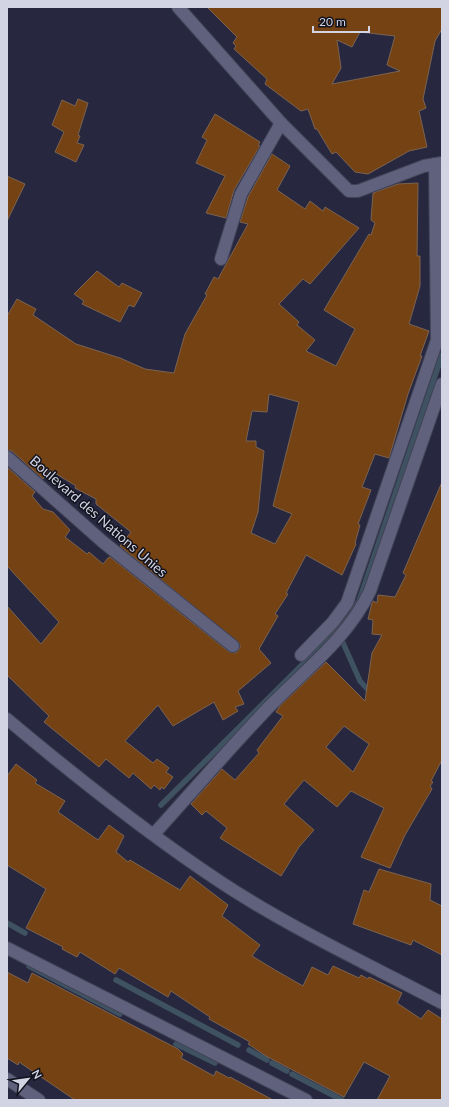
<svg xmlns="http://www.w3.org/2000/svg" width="449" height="1107" viewBox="0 0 449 1107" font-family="Lato,sans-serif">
	<rect width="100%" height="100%" fill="#272840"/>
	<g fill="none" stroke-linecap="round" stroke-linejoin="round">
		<g stroke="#3f5261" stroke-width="5.5">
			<path d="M 340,636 L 360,681 L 371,693"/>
			<path d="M 161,805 L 337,630 L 359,601 L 442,355"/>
			<path d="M 7,923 L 25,933"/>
			<path d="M 29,966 L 120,1014"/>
			<path d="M 116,980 L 238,1045"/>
			<path d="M 176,1044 L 215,1063"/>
			<path d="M 249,1050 L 267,1060"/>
			<path d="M 272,1063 L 287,1071"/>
			<path d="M 292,1074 L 342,1100"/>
		</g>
	</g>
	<g fill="#744213" stroke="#7c6350" fill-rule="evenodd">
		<path d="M 207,7 L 442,7 L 442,29 L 435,41 L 423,99 L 426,108 L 419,111 L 427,147 L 409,151 L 368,174 L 355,172 L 336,152 L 332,154 L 317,129 L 315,129 L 308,109 L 301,111 L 265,84 L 267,79 L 234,49 L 236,46 L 233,43 L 237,37 ZM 360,32 L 395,36 L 387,65 L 400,71 L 332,84 L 341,68 L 337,40 L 352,47 Z"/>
		<path d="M 78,99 L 88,103 L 78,135 L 80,136 L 77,143 L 84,145 L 76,162 L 55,152 L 64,132 L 52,125 L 62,100 L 75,106 Z"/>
		<path d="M 215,114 L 260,142 L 258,145 L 260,146 L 234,190 L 226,218 L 206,213 L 225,176 L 196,163 L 207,140 L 202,137 Z"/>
		<path d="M 272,154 L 290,166 L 277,190 L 305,209 L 310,201 L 323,211 L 325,207 L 359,228 L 310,284 L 303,279 L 279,304 L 299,322 L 297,325 L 315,340 L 306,351 L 336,366 L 355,329 L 324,310 L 369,234 L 371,235 L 375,223 L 371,220 L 373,193 L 398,184 L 418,183 L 417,256 L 420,256 L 420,286 L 409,324 L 429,331 L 420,356 L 422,356 L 408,394 L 389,458 L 375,454 L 362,487 L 371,490 L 358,524 L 360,525 L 355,543 L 356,544 L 342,575 L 306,555 L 286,593 L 288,594 L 275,614 L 278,616 L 259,649 L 271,663 L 238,691 L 244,704 L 235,707 L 238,711 L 223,720 L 214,702 L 173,726 L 158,705 L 125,741 L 153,763 L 157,759 L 169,768 L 166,772 L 173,777 L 164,789 L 161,787 L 160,790 L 154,785 L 151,789 L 133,773 L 129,778 L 106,759 L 99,767 L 44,722 L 49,716 L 7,675 L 7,606 L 41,644 L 59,622 L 7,566 L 7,467 L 35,492 L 32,496 L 43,509 L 53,512 L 70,530 L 65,537 L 87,554 L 89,552 L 103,564 L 108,558 L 110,557 L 229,652 L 236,653 L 240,648 L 240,644 L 120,546 L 131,532 L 96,504 L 96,499 L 75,488 L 76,486 L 50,470 L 43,479 L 12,451 L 7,450 L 7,316 L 17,299 L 36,309 L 33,315 L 76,344 L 120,358 L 145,369 L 174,373 L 185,334 L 207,295 L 205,294 L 214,277 L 218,279 L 248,224 L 240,222 L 248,197 ZM 269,394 L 299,402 L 273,506 L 292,514 L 275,544 L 251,533 L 258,512 L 264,451 L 256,447 L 256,441 L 246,441 L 252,411 L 267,412 Z"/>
		<path d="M 7,176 L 25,184 L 7,221 Z"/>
		<path d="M 97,271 L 119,287 L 122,283 L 142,293 L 134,307 L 129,305 L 120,322 L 82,304 L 84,301 L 74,294 Z"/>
		<path d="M 442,482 L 442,760 L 431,781 L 433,782 L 430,786 L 432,789 L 405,835 L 390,868 L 361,857 L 384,808 L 351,791 L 337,807 L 304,780 L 284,804 L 314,830 L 299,847 L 281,876 L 220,838 L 227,828 L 206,811 L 202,815 L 191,804 L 222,769 L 235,780 L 259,753 L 257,750 L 283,716 L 276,712 L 280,706 L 326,662 L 365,701 L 372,653 L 382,635 L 372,634 L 373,620 L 368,619 L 372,603 L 373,601 L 377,603 L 378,595 L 395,597 L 406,575 L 403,573 ZM 344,726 L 369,744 L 353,772 L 326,747 Z"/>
		<path d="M 16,764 L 37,780 L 35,783 L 65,801 L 58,812 L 98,840 L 109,825 L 124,836 L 116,852 L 128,862 L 130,860 L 180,890 L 190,876 L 228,905 L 222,916 L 260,945 L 252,956 L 275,970 L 303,986 L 312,967 L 328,975 L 333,966 L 359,978 L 361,975 L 368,979 L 369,977 L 402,993 L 397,1003 L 421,1019 L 428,1010 L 442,1019 L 442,1100 L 377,1100 L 390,1076 L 364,1062 L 344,1097 L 266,1056 L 248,1044 L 250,1042 L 209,1019 L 210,1017 L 171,991 L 168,997 L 119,968 L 115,974 L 80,952 L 77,957 L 62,949 L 63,947 L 26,928 L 46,889 L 7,865 L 7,776 Z"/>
		<path d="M 379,869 L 431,884 L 430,900 L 442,906 L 442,955 L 413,940 L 411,945 L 353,924 L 364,890 L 369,892 Z"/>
		<path d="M 7,972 L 28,983 L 32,973 L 178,1049 L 183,1054 L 181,1058 L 214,1076 L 216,1071 L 229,1078 L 230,1077 L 273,1100 L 75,1100 L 19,1062 L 18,1065 L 7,1058 Z"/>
	</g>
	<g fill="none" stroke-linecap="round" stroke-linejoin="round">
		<g stroke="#424357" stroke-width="14">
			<g id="street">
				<path d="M 178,7 L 281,123 L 349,191 L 358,191 L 424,166 L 442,163"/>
				<path d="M 221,259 L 241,194 L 281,123"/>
				<path d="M 7,457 L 103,542 L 233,646"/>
				<path d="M 301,655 L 333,622 L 347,603 L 433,352 L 437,340 L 435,164"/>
				<path d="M 7,719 C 75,776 145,832 219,881 C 288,927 368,964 442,1003"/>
				<path d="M 154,834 C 192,792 229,749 268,708 C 304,671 348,638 370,591 L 442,384"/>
				<path d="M 7,948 L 306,1100"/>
				<path d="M 7,1079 L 39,1100"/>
			</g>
		</g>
		<use href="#street" stroke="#5f617d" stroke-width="12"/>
	</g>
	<g text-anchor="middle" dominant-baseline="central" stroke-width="3" stroke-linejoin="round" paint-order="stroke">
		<g font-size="14" fill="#d2d3e3" stroke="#12121d">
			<text transform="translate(99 516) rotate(41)">Boulevard des Nations Unies</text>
		</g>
	</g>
	<rect width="449" height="1107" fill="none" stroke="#d2d3e3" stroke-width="16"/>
	<g transform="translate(28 1079) rotate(61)" stroke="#12121d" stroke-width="3" paint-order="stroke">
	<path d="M0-3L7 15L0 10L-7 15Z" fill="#d2d3e3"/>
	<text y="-6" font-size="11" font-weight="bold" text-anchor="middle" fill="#d2d3e3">N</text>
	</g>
	<path d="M313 26v6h56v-6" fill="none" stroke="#d2d3e3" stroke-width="2"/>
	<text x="319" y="26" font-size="12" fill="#d2d3e3" stroke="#12121d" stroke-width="3" paint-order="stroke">20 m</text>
</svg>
